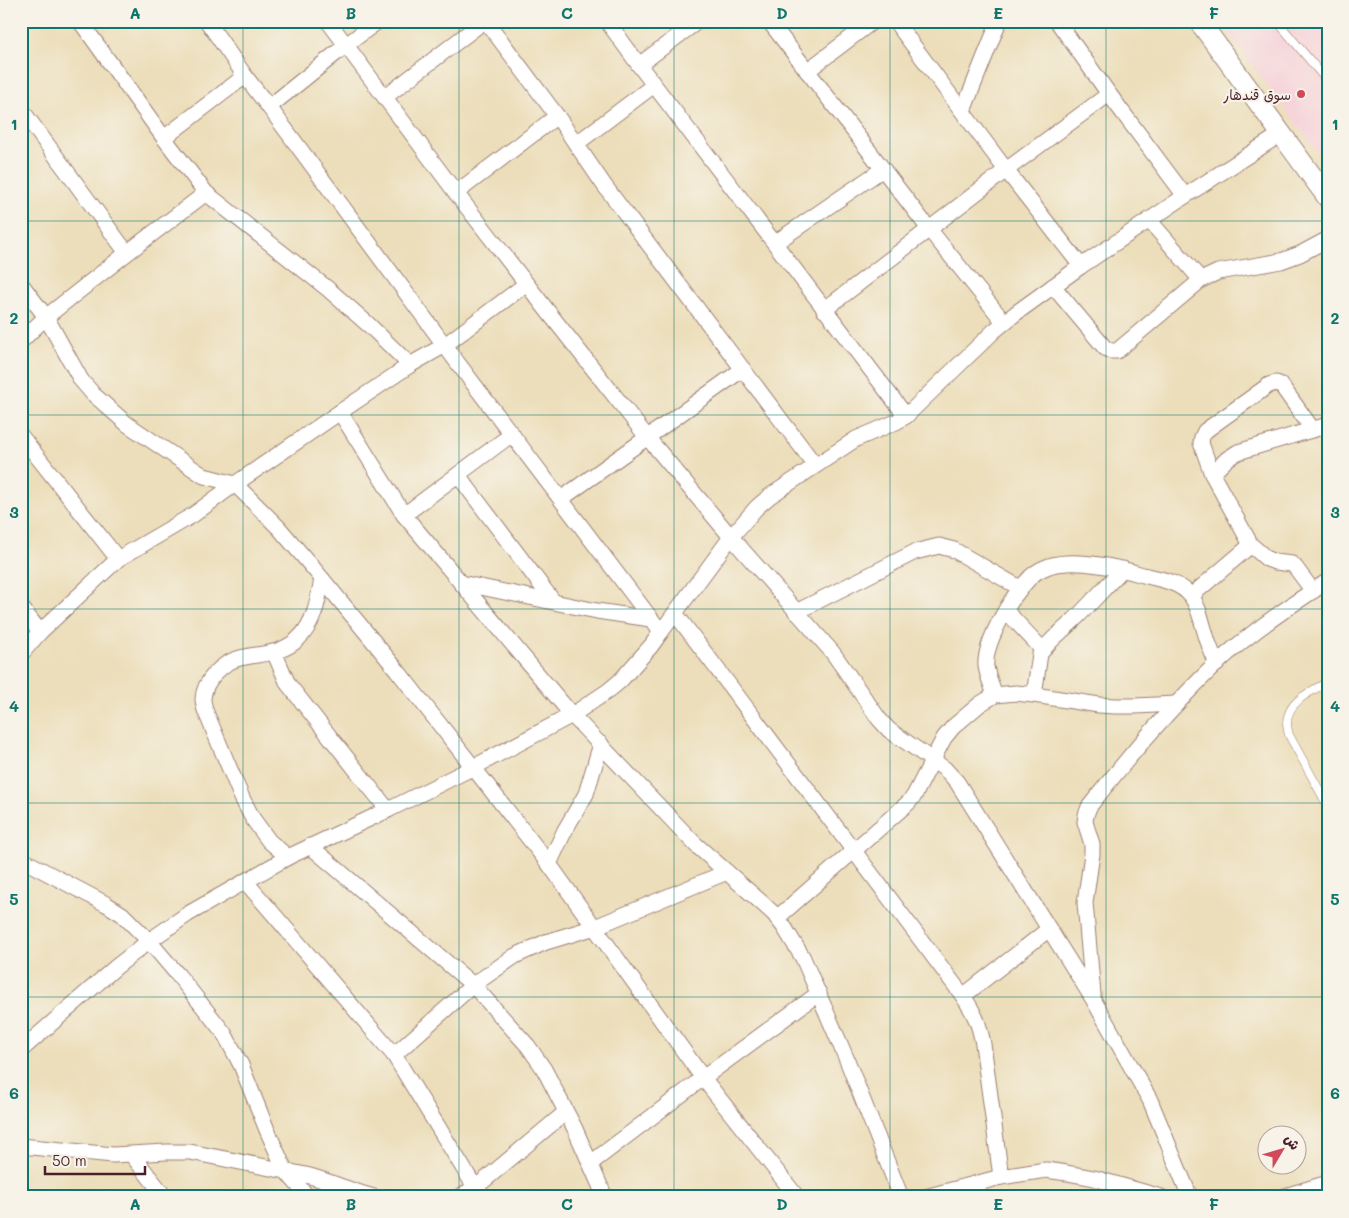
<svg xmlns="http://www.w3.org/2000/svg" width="1349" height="1218" viewBox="0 0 1349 1218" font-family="Mali,'Playpen Sans Arabic',sans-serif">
	<rect width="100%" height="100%" fill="#f7f3e8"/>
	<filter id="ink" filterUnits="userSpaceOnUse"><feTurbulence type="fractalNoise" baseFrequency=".02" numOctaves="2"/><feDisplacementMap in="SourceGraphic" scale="10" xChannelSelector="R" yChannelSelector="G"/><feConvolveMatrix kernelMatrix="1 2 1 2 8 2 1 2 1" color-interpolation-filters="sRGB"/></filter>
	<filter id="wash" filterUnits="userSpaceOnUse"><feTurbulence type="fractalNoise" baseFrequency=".0096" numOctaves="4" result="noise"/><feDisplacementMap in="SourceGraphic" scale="20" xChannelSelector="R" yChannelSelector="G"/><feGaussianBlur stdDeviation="1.12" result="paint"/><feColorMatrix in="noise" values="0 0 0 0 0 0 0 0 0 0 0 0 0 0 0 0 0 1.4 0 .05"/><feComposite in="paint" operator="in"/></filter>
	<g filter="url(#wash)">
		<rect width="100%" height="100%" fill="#ecdeba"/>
		<path fill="#f6cfd7" d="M 1219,21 L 1328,21 L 1328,166 Z"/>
	</g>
	<g filter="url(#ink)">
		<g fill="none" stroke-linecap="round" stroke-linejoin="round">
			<g stroke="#9b7e72" stroke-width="9">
				<g id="lane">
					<path d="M 1277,21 L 1328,82"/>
					<path d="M 1328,682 C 1312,691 1287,701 1287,723 C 1287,726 1288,731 1289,735 L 1328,806"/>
				</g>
			</g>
			<g stroke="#9b7e72" stroke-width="17">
				<g id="street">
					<path d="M 80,21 L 164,138 L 206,193 L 328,289 L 370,326 L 410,365"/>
					<path d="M 328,21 L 456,193 L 553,318 L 647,437 L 731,537 L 833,653 L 879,719 L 889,730 L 945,769 L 957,782 L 1093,999 L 1150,1100 L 1190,1197"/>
					<path d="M 486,21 L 557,116 L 604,185 L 815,465"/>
					<path d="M 607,21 L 639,65 L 906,416"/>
					<path d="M 769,21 L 929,229 L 1004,322"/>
					<path d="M 895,21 L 1006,170 L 1081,266"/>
					<path d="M 1057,21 L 1109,94 L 1185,196"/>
					<path d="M 639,65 L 698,21"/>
					<path d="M 807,71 L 873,21"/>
					<path d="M 385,97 L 484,21"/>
					<path d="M 269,107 L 345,46 L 378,21"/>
					<path d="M 21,109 L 127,253"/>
					<path d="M 963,111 L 999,21"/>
					<path d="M 164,138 L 245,76"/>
					<path d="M 576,144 L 654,85"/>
					<path d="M 456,193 L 557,116"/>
					<path d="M 1149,220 L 1201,280"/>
					<path d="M 775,243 L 883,169"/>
					<path d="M 21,284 L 46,317 L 81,380 L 93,394 L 127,424 L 204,476 L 235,484 L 279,528 L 314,569 L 397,670 L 549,864 L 703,1078 L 797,1197"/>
					<path d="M 1053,286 L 1105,348 L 1111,351 L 1117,351 L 1201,280 L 1218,272 L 1281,261 L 1300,254 L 1328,239"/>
					<path d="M 824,310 L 1006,170 L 1109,94"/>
					<path d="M 21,341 L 46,317 L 127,253 L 206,193"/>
					<path d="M 340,412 L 404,515 L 572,715 L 695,844 L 762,903 L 774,914 L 784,927 L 803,958 L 847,1060 L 901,1197"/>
					<path d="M 21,436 L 118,559"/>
					<path d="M 1212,474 L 1227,459 L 1238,452 L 1328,425"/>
					<path d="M 458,475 L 553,601"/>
					<path d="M 561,499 L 743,369"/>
					<path d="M 404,515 L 512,434"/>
					<path d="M 461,583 L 597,611 L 651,619"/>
					<path d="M 1313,591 L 1295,567 L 1292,564 L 1275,562 L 1267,559 L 1251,545 L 1212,474 L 1201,443 L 1202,437 L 1205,431 L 1269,385 L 1276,383 L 1281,385 L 1313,430"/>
					<path d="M 1191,596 L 1251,545"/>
					<path d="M 21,607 L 40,632"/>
					<path d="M 1006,611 L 1043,650"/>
					<path d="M 796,612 L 915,552 L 939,546 L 954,550 L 1020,588"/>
					<path d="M 675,613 L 963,996 C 975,1014 979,1023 983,1044 L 1001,1177"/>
					<path d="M 661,632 L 731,537 L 757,507 L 770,496 L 856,439 L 896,422 L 906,416 L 994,331 L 1016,313 L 1081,266 L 1185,196 L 1281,134"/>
					<path d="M 274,652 L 288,684 L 388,810"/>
					<path d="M 21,654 L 40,632 L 118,559 L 193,515 L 235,484 L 340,412 L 410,365 L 445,345 L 526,284"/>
					<path d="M 995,695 C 992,686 987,675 986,666 C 984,643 1011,597 1027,581 C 1032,574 1041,569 1049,566 C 1075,558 1117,567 1143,575 C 1160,579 1180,582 1191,596 C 1199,607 1201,619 1205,632 C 1208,643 1212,653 1217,664"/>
					<path d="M 1034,695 L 1040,654 C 1049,640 1064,630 1076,618 C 1092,602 1107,585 1123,569"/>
					<path d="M 310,846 L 473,985 L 528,1046 L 544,1069 L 575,1129 L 605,1197"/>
					<path d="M 288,857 L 269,841 L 253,819 L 242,798 L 205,710 C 204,706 203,702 203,699 C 204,680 223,662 240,658 C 261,653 281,655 298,639 C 315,623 318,600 322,579"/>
					<path d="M 21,859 L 106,904 L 122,914 L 149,941 L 178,975 L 224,1033 L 241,1065 L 267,1130 L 285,1170 L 308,1197"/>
					<path d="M 549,864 L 565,830 L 586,794 L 601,744"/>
					<path d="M 245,881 L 394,1055 L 481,1197"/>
					<path d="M 777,918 L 908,803 L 914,796 L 944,738 L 953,727 L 980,704 L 995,695 L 1016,693 L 1034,695 L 1099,705 L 1115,706 L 1135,706 L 1176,704"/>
					<path d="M 1093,995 L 1085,903 L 1092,854 L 1092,844 L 1085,822 L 1086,815 L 1089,807 C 1128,757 1169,709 1215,665 C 1249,633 1289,606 1328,581"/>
					<path d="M 963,996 L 1049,929"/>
					<path d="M 21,1050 L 116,967 L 149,941 L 188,914 L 288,857 L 388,810 L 474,767 L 572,715 L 608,691 L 620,681 L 651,646 L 661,632 L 457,362 L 269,107 L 245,76 L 207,21"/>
					<path d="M 394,1055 L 473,985 L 515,956 L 546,942 L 595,927 L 727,872"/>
					<path d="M 21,1146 L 113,1155 L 166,1152 L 190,1152 L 306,1175 C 329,1181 351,1191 374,1197"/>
					<path d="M 132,1155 L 165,1197"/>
					<path d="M 591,1163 L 703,1078 L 819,993"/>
					<path d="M 459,1197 L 475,1188 L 566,1112"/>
					<path d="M 925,1197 L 1001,1177 L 1046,1170 L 1067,1173 L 1094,1178 L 1161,1197"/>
					<path d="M 1282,1197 L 1328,1183"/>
				</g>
			</g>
			<g stroke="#9b7e72" stroke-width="22">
				<path id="secondary" d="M 1199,21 L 1328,198"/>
			</g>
			<use href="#lane" stroke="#fff" stroke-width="8"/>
			<use href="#street" stroke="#fff" stroke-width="15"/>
			<use href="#secondary" stroke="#fff" stroke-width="20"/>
		</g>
	</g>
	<path fill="none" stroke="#0f766e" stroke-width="1" stroke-opacity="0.55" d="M 243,21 L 243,1197M 459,21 L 459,1197M 674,21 L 674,1197M 890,21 L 890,1197M 1106,21 L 1106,1197M 21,221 L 1328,221M 21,415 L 1328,415M 21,609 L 1328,609M 21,803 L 1328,803M 21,997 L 1328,997"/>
	<circle fill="#d1495b" stroke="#f7f3e8" stroke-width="2" cx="1301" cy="94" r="5"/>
	<g text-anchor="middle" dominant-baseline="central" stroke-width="4" stroke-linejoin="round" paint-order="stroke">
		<g font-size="14" fill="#4a1f2b" stroke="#f7f3e8" text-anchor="end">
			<text x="1291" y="94">سوق قندهار</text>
		</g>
	</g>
	<rect width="1349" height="1218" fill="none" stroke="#f7f3e8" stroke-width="55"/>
	<g transform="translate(1282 1150) rotate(52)"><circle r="24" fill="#f7f3e8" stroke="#b29e9c"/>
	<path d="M0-4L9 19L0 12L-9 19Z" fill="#d1495b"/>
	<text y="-8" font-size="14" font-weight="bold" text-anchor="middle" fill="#4a1f2b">ش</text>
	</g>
	<path d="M45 1166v8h100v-8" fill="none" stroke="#4a1f2b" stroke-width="2.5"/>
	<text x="52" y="1166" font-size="15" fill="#4a1f2b" stroke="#f7f3e8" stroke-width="4" paint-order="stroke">50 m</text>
	<rect x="28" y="28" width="1294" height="1162" fill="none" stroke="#0f766e" stroke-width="2"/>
	<g font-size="16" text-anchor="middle" font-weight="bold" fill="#0f766e">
		<text x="135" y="19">A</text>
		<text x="351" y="19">B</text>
		<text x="567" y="19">C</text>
		<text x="782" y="19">D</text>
		<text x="998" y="19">E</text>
		<text x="1214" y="19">F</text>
		<text x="14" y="130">1</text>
		<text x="1335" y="130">1</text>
		<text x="14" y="324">2</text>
		<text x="1335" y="324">2</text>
		<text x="14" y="518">3</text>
		<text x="1335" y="518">3</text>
		<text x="14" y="712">4</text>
		<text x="1335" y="712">4</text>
		<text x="14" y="905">5</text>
		<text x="1335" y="905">5</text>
		<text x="14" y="1099">6</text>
		<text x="1335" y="1099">6</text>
		<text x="135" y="1210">A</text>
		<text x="351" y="1210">B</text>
		<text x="567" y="1210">C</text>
		<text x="782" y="1210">D</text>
		<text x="998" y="1210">E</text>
		<text x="1214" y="1210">F</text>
	</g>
</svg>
